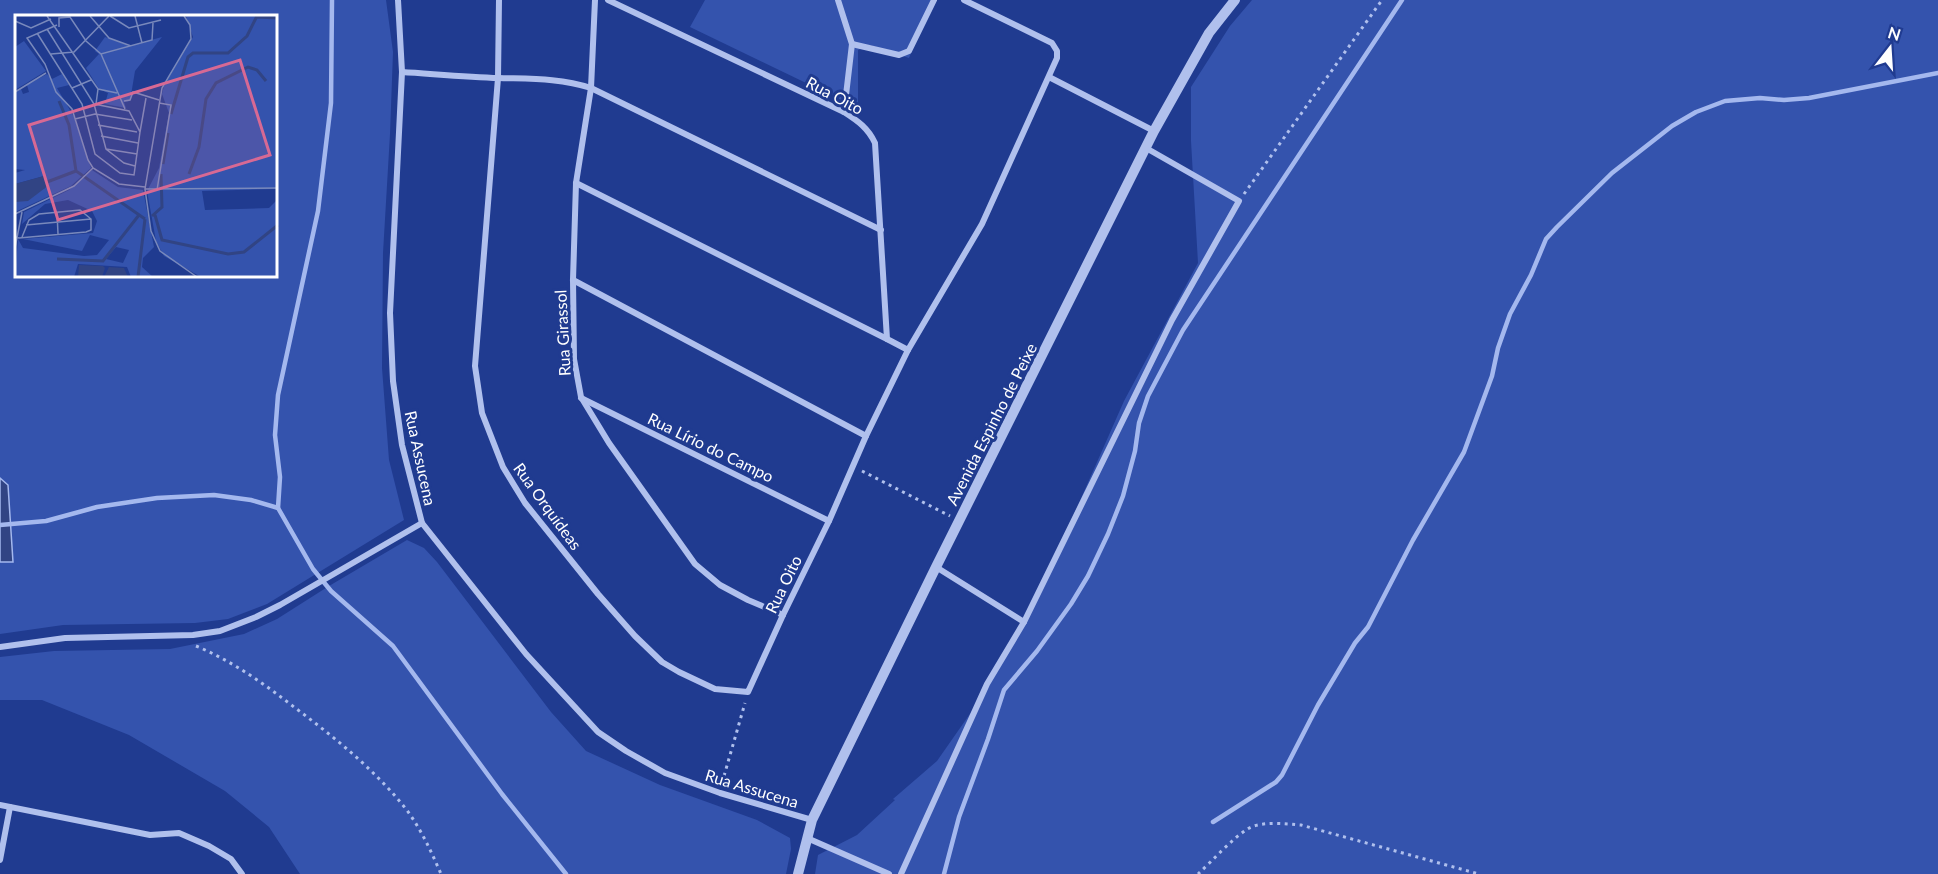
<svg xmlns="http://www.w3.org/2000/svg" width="1938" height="874" viewBox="0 0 1938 874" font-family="Lato,sans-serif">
	<rect width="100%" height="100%" fill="#203b90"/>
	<g fill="#3453ad" fill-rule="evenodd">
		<path d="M 0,0 L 386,0 L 393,52 L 390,134 L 383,253 L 382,368 L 389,460 L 404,520 L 267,604 L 228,619 L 195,623 L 63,625 L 0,634 L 0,562 L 13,561 L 8,485 L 0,478 ZM 16,16 L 276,16 L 276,276 L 16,276 Z"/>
		<path d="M 705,0 L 932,0 L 909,58 L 870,45 L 858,50 L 858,108 L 690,27 Z"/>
		<path d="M 1252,0 L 1938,0 L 1938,874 L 815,874 L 818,855 L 857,835 L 895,800 L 893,799 L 937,761 L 981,698 L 1033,607 L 1124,401 L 1198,263 L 1191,141 L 1191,87 L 1230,26 Z"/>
		<path d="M 407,540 L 424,548 L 437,562 L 551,712 L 586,751 L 660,785 L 757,820 L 790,838 L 791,849 L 786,874 L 300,874 L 269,827 L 225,791 L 129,735 L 42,700 L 0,700 L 0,657 L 54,651 L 170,649 L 244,634 L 277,619 L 329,586 Z"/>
	</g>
	<path fill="#314484" stroke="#a4b8ee" stroke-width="1.5" d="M 0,478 L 8,485 L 13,562 L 0,562 Z"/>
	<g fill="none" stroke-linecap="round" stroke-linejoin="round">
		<g stroke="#a4b8ee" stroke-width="4.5">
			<path d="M 332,0 L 331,103 L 318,211 L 278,395 L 275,435 L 280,477 L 278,508 L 313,569 L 331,591 L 393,646 L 502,794 L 566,874"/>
			<path d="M 0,525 L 46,521 L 97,507 L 157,498 L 214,495 L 251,500 L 278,508"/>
			<path d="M 1213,822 L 1276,782 L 1282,775 L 1318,705 L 1355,643 L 1368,627 L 1413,540 L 1464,452 L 1492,376 L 1498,348 L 1510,314 L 1531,275 L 1546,239 L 1557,227 L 1612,173 L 1672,126 L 1696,112 L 1725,101 L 1760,98 L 1784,100 L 1809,98 L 1938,73"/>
			<path d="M 944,874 L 959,817 L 988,739 L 1004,690 L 1037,651 L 1071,604 L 1088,576 L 1108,534 L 1123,496 L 1135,451 L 1139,423 L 1148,396 L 1183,330 L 1402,0"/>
		</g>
		<g stroke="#b0c0ed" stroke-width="3" stroke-dasharray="3 4.5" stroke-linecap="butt">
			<path d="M 1244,194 L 1382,0"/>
			<path d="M 862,471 L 950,516"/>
			<path d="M 196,646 C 232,661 263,683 294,707 C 334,737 374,769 406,809 C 421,829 431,851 441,874"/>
			<path d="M 722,783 L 745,703"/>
			<path d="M 1198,874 C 1212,861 1232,839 1246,830 C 1260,820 1286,824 1301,825 L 1479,874"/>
		</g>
		<g stroke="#b0c0ed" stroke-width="6">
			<path d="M 398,0 L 402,72 L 390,313 L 393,381 L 402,445 L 422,523 L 526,654 L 598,732 L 626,751 L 665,773 L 720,793 L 812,820"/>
			<path d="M 499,0 L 498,78 L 475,366 L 482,413 L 503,467 L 525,503 L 598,594 L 635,636 L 662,662 L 679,672 L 715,689 L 748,692 L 783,615 L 829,521 L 866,436 L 908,350 L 887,339 L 875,143 C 868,128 858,121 844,112 L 608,0"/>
			<path d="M 595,0 L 591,88 L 576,183 L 573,280 L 574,359 L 581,397 L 609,443 L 695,564 L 720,585 L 748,600 L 783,615"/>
			<path d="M 838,0 L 852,44 L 844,112"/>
			<path d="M 852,44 L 899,55 L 909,51 L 934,0"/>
			<path d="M 402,72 C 434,74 467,77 499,78 C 531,79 560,78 591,88 L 881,230"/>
			<path d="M 1049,77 L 1154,131"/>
			<path d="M 576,183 L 887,339"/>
			<path d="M 573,280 L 866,436"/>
			<path d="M 908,350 L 982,224 L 1057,58 L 1057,51 L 1052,43 L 964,0"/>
			<path d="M 581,398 L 829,521"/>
			<path d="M 936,567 L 1024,622"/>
			<path d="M 0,647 L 65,638 L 193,635 L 220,631 L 256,617 L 280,605 L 422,523"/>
			<path d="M 0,805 L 150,835 L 179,833 L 209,846 L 231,859 L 242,874"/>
			<path d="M 807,838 L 889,874"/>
			<path d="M 0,860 L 10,807"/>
			<path d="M 901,874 L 987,684 L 1024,622 L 1172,320 L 1239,201 L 1146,148"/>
		</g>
		<path stroke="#b0c0ed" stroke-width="10" d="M 798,874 L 812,820 L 936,567 L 1154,131 L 1209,33 L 1235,0"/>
	</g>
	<g text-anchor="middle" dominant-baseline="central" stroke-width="6" stroke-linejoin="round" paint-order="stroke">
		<g font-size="16" fill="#fff" stroke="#203b90">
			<text transform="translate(835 95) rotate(28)">Rua Oito</text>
			<text transform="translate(562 333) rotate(-93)">Rua Girassol</text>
			<text transform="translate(991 424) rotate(-63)">Avenida Espinho de Peixe</text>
			<text transform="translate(711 447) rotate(26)">Rua Lírio do Campo</text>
			<text transform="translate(421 458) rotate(78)">Rua Assucena</text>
			<text transform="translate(548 506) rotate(54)">Rua Orquídeas</text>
			<text transform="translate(783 584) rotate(-64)">Rua Oito</text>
			<text transform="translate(752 788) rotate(17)">Rua Assucena</text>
		</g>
	</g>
	<g transform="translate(15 15)">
		<rect width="262" height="262" fill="#203b90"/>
		<path d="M 171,1 L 262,1 L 262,174 L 187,176 L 190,195 L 254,193 L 262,185 L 262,262 L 186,262 L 149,241 L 141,226 L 132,176 L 144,153 L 154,98 L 147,79 L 149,71 L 178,22 ZM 90,22 L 114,31 L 147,22 L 120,56 L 115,86 L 109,87 L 111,93 L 90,89 L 93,78 L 84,74 L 71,53 L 84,39 L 80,36 ZM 9,26 L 31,56 L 0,75 L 0,32 ZM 32,59 L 37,64 L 47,59 L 54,70 L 42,73 L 59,102 L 76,153 L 56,171 L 0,197 L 0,187 L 30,173 L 29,161 L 0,169 L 0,158 L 10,155 L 0,154 L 0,78 L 6,74 L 8,79 L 14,77 L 12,70 ZM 77,155 L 103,172 L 128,175 L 139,232 L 128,243 L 127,252 L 138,262 L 116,262 L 112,252 L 63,249 L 59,262 L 0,262 L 3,224 L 8,233 L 69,241 L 82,240 L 94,225 L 75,220 L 67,236 L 8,224 L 78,218 L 82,206 L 77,196 L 53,185 L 30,189 L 7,209 L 9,197 L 54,175 ZM 101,232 L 114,235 L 108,248 L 91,244 Z" fill="#3453ad" fill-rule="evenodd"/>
		<path d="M 29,161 L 34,170 L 13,186 L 0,187 L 0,169 ZM 64,250 L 88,251 L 90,253 L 87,262 L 63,262 ZM 94,252 L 109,253 L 113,262 L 89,262 Z" fill="#314484"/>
		<path fill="none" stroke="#314484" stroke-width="3" d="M 242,2 L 263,3M 44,86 L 54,110 L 61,156 L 130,204M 156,99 L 173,42 L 178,38 L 213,38 L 232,21 L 242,1M 148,149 L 153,118M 174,159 L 184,132 L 191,84 L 201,68 L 233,52 L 242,55 L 251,66M 32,167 L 61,156M 140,200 L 147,225 L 213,239 L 229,237 L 263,210M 137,201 L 147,192 L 146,159M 42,244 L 88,246 L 124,200M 123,262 L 130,204"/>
		<path fill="none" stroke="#7989bc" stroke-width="1.5" d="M 32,1 L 83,74 L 81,89M 75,1 L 94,23 L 116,31M 95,1 L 114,13 L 146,5M 120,1 L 127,28M 169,1 L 175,10 L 176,24 L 147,73 L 130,174 L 136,216 L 145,236 L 182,262M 0,6 L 16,13 L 36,4M 42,10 L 12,23 L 30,49 L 41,77 L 57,94 L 73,145 L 78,153 L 104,169 L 130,172M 44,12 L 44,3 L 55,2 L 71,26 L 86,39 L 137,25 L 138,8M 32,14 L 79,89 L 91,134 L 109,148 L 120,151M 22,18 L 67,89 L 80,139 L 105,158 L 119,160 L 125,117 L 114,96 L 79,89M 36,39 L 59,37 L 94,1M 86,39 L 110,94M 57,73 L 76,65M 83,74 L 102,78M 0,77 L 31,58M 109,86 L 115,85 L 118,77 L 144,85M 60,104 L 80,99 L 117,105M 83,110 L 122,117M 125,117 L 131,83M 86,121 L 123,128M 91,134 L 122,139M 130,174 L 263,173M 142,175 L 156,90 L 144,88M 42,197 L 43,219M 0,199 L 59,171 L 78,153M 11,210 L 76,204M 0,222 L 4,223 L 71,217 L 76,215 L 76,204 L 65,195 L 24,199 L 14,205 L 7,222M 0,233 L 7,197"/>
		<path fill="#d76994" fill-opacity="0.15" stroke="#d76994" stroke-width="3" d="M 225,45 L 255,140 L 43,205 L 14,110 Z"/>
		<rect width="262" height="262" fill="none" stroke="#fff" stroke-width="3"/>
	</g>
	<g transform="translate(1890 48) rotate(17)" stroke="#203b90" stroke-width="4.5" paint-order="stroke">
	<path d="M0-4.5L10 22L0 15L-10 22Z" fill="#ffffff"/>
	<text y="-9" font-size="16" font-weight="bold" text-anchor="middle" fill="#ffffff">N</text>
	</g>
</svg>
